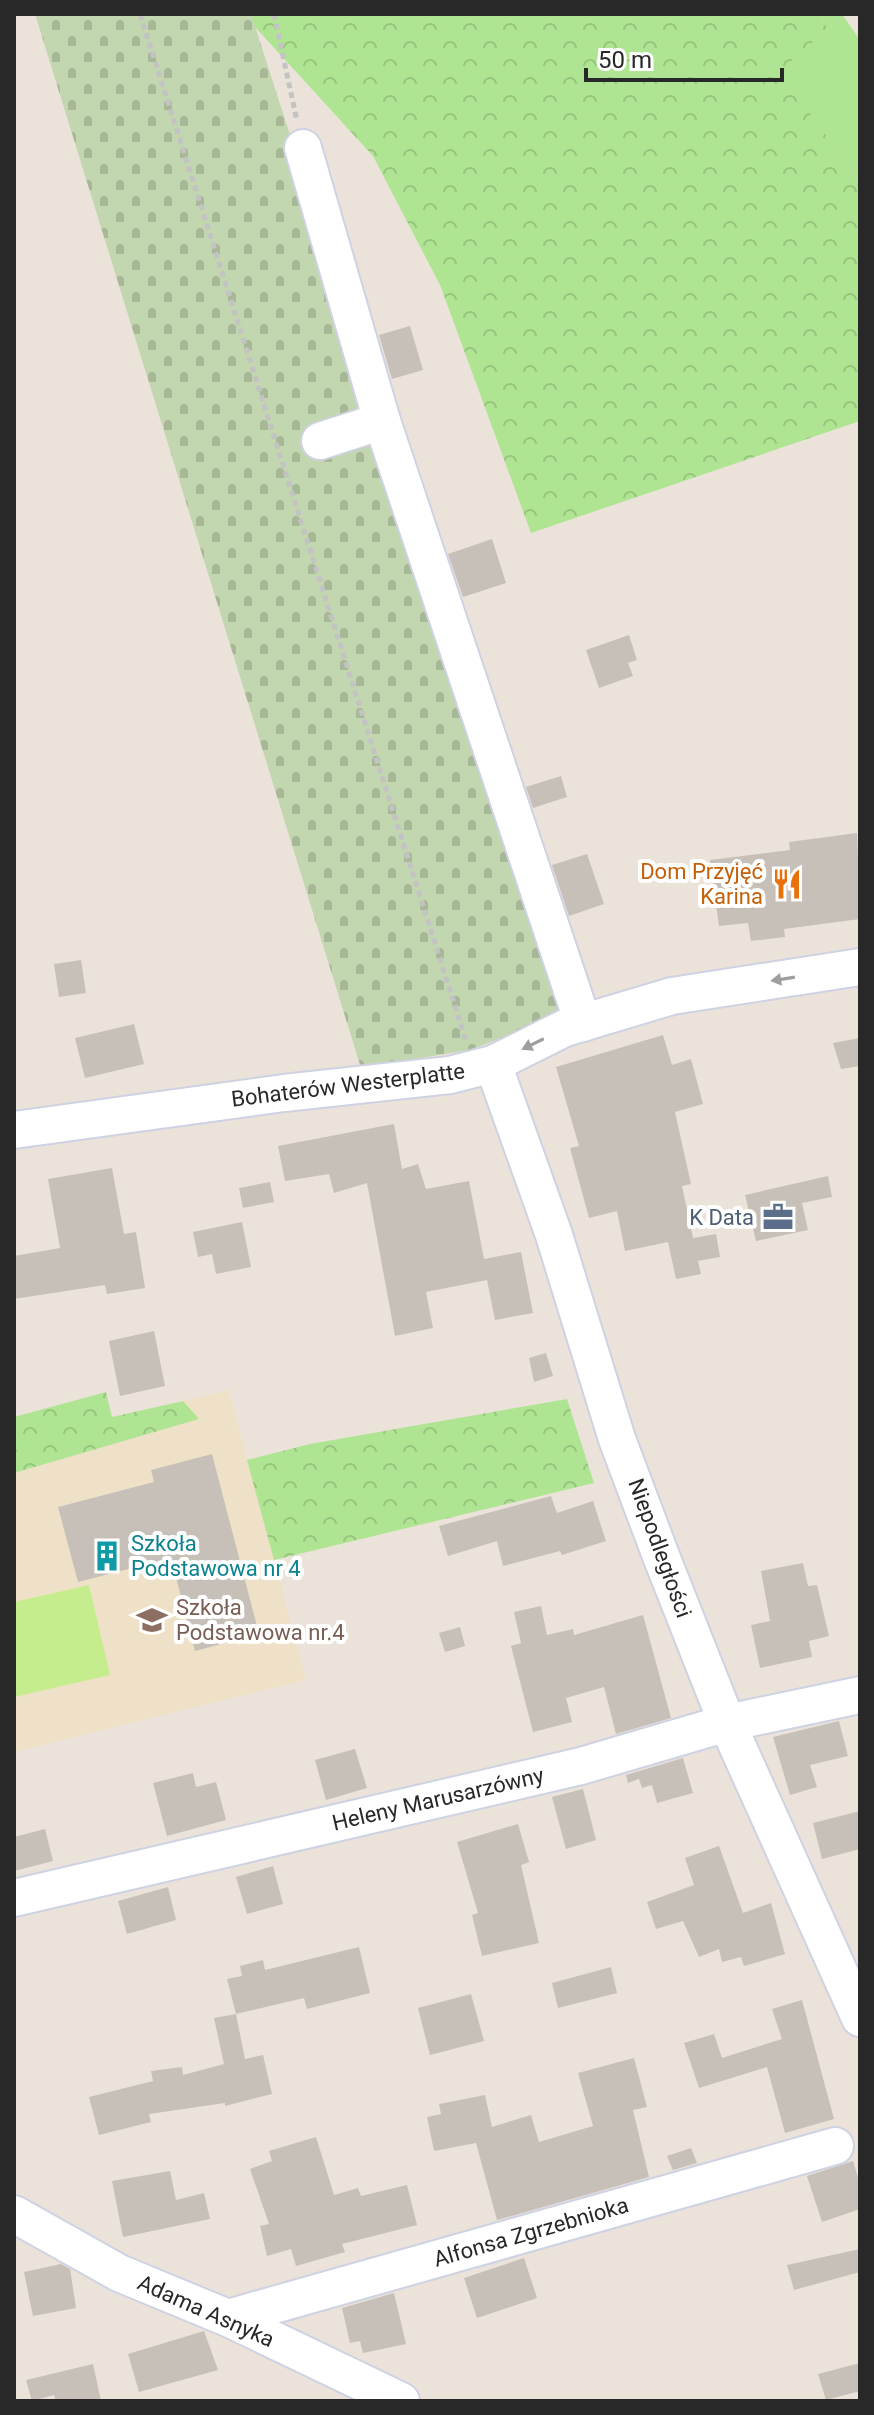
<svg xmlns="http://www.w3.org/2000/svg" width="874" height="2415" viewBox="0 0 874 2415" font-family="Roboto,sans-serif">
	<defs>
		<pattern id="forest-crowns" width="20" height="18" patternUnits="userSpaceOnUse" patternTransform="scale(2)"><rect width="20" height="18" fill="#afe592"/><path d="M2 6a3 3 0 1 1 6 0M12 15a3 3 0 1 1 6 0" fill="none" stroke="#97c47e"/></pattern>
		<pattern id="cemetery-stones" width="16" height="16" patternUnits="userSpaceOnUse" patternTransform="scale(2)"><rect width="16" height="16" fill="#c2d6af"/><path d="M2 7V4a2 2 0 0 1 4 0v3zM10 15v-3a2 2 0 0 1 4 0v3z" fill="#a7b897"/></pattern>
	</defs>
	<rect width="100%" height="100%" fill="#ebe3d9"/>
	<path fill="#eee1c7" d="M 229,1390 L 306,1680 L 14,1752 L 14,1473 L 198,1419 L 183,1401 Z"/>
	<path fill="#afe592" d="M 820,14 L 842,14 L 860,40 L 860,183 L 779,71 L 828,29 Z"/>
	<g fill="url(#forest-crowns)">
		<path d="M 251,14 L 820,14 L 828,29 L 780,71 L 860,183 L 860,421 L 531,533 L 440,285 L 373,156 L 255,27 Z"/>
		<path d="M 106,1392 L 112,1417 L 183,1401 L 199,1419 L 14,1473 L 14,1417 Z"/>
		<path d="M 567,1399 L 594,1483 L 274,1560 L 247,1460 L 310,1444 Z"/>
	</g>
	<path fill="url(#cemetery-stones)" d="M 35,14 L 251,14 L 573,1012 L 469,1050 L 361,1068 Z"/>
	<path fill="#c5ed8d" d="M 89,1585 L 110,1675 L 14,1697 L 14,1602 Z"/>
	<g fill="#c6c0b9">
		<path d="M 410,326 L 423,370 L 392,379 L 379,335 Z"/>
		<path d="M 492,539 L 506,583 L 463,597 L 448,554 Z"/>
		<path d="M 629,635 L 637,660 L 628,663 L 633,676 L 599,688 L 586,650 Z"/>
		<path d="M 561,776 L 567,797 L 533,808 L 526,787 Z"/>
		<path d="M 857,833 L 860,919 L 784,929 L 785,937 L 751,941 L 748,923 L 719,926 L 710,860 L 790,850 L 789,842 Z"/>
		<path d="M 587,854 L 604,904 L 569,916 L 552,865 Z"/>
		<path d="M 81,960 L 86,993 L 59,997 L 54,964 Z"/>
		<path d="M 134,1024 L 144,1064 L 85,1078 L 75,1038 Z"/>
		<path d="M 663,1035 L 672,1065 L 691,1059 L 703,1104 L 675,1112 L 691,1184 L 682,1186 L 693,1238 L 716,1234 L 720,1257 L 698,1261 L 701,1274 L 676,1279 L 668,1242 L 625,1251 L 617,1211 L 589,1218 L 570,1148 L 579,1146 L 556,1067 Z"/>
		<path d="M 860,1038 L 860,1066 L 841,1069 L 833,1043 Z"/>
		<path d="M 394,1124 L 402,1169 L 418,1164 L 426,1189 L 469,1181 L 484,1259 L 521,1252 L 533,1313 L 495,1320 L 487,1280 L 426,1292 L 433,1328 L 395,1336 L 367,1183 L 334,1193 L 329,1174 L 285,1181 L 278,1146 Z"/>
		<path d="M 112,1168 L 124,1234 L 136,1232 L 145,1288 L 107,1294 L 105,1285 L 14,1299 L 14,1256 L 60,1248 L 48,1179 Z"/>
		<path d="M 828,1176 L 832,1197 L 802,1203 L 808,1230 L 756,1241 L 745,1195 Z"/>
		<path d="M 270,1182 L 274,1202 L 243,1208 L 239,1188 Z"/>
		<path d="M 242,1222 L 251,1267 L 216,1274 L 212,1254 L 198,1257 L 193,1232 Z"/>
		<path d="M 154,1331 L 165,1386 L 120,1396 L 109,1341 Z"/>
		<path d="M 546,1353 L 553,1376 L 534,1382 L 529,1358 Z"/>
		<path d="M 212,1454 L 259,1634 L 195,1651 L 171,1558 L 78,1582 L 58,1507 L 154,1482 L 151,1470 Z"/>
		<path d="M 551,1496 L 557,1513 L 593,1501 L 606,1541 L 562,1555 L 560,1551 L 503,1566 L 497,1541 L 448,1556 L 439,1526 Z"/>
		<path d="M 803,1563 L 808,1586 L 817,1585 L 829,1636 L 809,1641 L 812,1657 L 760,1668 L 751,1625 L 770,1621 L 761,1571 Z"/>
		<path d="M 541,1606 L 547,1635 L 573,1629 L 574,1635 L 643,1615 L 671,1718 L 616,1734 L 604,1687 L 566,1698 L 572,1722 L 533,1732 L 511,1646 L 521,1643 L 514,1612 Z"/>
		<path d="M 460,1627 L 465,1646 L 445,1652 L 439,1633 Z"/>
		<path d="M 839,1721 L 848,1756 L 810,1765 L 817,1787 L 790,1795 L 773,1737 Z"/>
		<path d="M 355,1749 L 367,1788 L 326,1800 L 315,1760 Z"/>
		<path d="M 683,1758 L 693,1793 L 657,1803 L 652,1785 L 642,1788 L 639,1779 L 628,1783 L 626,1775 Z"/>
		<path d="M 193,1773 L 196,1787 L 216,1782 L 226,1820 L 167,1836 L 153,1783 Z"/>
		<path d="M 583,1789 L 596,1840 L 566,1849 L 552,1797 Z"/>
		<path d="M 860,1811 L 860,1849 L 822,1859 L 813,1823 Z"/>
		<path d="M 518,1824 L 529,1862 L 521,1865 L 539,1943 L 482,1956 L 472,1915 L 478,1913 L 457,1842 Z"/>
		<path d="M 45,1829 L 53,1861 L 14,1871 L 14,1837 Z"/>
		<path d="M 719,1846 L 743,1913 L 771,1903 L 785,1954 L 744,1966 L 741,1957 L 722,1962 L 719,1949 L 699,1957 L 683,1921 L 656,1929 L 647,1902 L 694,1885 L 685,1858 Z"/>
		<path d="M 273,1866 L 283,1904 L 247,1914 L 236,1877 Z"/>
		<path d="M 168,1887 L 176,1920 L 127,1934 L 118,1901 Z"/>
		<path d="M 359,1947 L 370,1993 L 307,2009 L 304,1998 L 236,2014 L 227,1979 L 242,1976 L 240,1966 L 263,1960 L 265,1970 Z"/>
		<path d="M 611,1967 L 617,1993 L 558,2008 L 552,1983 Z"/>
		<path d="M 471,1994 L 484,2041 L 430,2055 L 418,2008 Z"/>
		<path d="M 802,2000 L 834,2119 L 785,2133 L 767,2067 L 699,2088 L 684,2043 L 714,2034 L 722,2058 L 782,2039 L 772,2009 Z"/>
		<path d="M 236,2014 L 245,2059 L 263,2055 L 272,2094 L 225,2106 L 225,2103 L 149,2114 L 151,2122 L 99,2135 L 89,2097 L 153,2081 L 151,2071 L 182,2067 L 183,2075 L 224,2064 L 214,2018 Z"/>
		<path d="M 634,2058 L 647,2107 L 633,2110 L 649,2177 L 497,2220 L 476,2143 L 434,2151 L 427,2117 L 441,2114 L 439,2104 L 485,2095 L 492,2127 L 531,2115 L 539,2142 L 593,2126 L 578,2073 Z"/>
		<path d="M 316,2137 L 334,2195 L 358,2188 L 361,2196 L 407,2185 L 417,2225 L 342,2244 L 345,2252 L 296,2266 L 291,2249 L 267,2256 L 260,2226 L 269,2224 L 250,2169 L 272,2161 L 269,2151 Z"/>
		<path d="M 691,2148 L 697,2163 L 673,2170 L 667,2156 Z"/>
		<path d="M 853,2161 L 860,2185 L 860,2209 L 822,2222 L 807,2176 Z"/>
		<path d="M 170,2171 L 176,2200 L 204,2193 L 210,2219 L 123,2237 L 112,2181 Z"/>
		<path d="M 860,2249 L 860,2272 L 794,2290 L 787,2265 Z"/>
		<path d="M 524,2258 L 537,2298 L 477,2318 L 464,2278 Z"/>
		<path d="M 61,2264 L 70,2269 L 76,2308 L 33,2316 L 24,2272 Z"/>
		<path d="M 394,2293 L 406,2344 L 363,2353 L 360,2341 L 350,2343 L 342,2308 Z"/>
		<path d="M 204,2331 L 218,2370 L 139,2392 L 128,2354 Z"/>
		<path d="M 860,2363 L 860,2391 L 826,2400 L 818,2374 Z"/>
		<path d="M 93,2364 L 101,2401 L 56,2401 L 54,2395 L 32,2401 L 26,2380 Z"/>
	</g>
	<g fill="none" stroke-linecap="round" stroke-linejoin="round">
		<g stroke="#ced2e2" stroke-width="40">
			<g id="minor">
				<path d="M 303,148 L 382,421"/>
				<path d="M 320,441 L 382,421 L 583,1023"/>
				<path d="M 493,1064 L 554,1235 L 617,1439 L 661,1556 L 727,1723 L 860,2018"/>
				<path d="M 14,1130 L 284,1093 L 450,1075 L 493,1064 L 565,1028 L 672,996 L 860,967"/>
				<path d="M 14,1898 L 581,1766 L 727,1723 L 860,1695"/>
				<path d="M 14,2214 L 119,2273 L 228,2318 L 401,2401"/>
				<path d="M 228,2318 L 835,2146"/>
			</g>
		</g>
		<g stroke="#c3c3c3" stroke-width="5" stroke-dasharray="6 4" stroke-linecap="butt">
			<path d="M 140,14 L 466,1041"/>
			<path d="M 274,14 L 297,121"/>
		</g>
		<use href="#minor" stroke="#fff" stroke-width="36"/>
	</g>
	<defs><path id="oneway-solid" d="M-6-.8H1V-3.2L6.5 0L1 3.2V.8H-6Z" transform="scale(2)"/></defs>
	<g fill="#9e9e9e">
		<use href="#oneway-solid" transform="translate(783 979) rotate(171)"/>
		<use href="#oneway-solid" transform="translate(533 1044) rotate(154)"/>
	</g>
	<defs>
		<g id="restaurant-bare" transform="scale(2.4)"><path d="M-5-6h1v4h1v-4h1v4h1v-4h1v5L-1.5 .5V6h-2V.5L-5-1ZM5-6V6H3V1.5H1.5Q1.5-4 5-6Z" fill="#e8710a" stroke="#fff" stroke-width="2.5" paint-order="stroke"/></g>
		<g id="office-bare" transform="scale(2.4)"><path d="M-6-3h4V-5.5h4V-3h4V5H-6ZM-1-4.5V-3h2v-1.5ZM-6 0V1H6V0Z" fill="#5c6f8a" stroke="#fff" stroke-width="2.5" paint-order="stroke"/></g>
		<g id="building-bare" transform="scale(2.4)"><path d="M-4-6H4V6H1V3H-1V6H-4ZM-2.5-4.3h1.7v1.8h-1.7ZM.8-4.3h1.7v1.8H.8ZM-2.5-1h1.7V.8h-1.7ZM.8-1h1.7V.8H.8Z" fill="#0f9aa8" stroke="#fff" stroke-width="2.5" paint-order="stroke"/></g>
		<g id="school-bare" transform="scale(2.4)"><path d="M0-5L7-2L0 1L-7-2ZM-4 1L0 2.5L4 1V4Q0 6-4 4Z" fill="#8d6e63" stroke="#fff" stroke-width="2.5" paint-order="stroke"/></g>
	</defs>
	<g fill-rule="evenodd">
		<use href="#restaurant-bare" x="787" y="884"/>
		<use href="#office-bare" x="778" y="1217"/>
		<use href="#building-bare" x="107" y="1556"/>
		<use href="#school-bare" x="152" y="1620"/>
	</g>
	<g text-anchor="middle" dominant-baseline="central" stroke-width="8" stroke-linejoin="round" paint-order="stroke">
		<g font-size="22" fill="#c56008" stroke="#fff" text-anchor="end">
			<text x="763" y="871">Dom Przyjęć<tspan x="763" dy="25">Karina</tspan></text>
		</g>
		<g font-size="22" fill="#282828" stroke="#fff">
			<text transform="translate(348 1085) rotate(-7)">Bohaterów Westerplatte</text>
			<text transform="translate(660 1548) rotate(70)">Niepodległości</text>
			<text transform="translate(438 1799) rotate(-13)">Heleny Marusarzówny</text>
			<text transform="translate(531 2232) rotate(-16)">Alfonsa Zgrzebnioka</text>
			<text transform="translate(206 2311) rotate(24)">Adama Asnyka</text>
		</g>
		<g font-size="22" fill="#4e5e75" stroke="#fff" text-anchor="end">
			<text x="754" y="1217">K Data</text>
		</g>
		<g font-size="22" fill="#0d838f" stroke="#fff" text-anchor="start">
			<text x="131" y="1543">Szkoła<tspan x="131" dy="25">Podstawowa nr 4</tspan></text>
		</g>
		<g font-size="22" fill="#785e54" stroke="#fff" text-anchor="start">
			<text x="176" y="1607">Szkoła<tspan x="176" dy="25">Podstawowa nr.4</tspan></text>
		</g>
	</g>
	<rect width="874" height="2415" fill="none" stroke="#282828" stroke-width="32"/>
	<path d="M586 68v12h196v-12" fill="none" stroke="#282828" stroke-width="4"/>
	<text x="598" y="68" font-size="24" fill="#282828" stroke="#ffffff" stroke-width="6" paint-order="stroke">50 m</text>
</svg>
